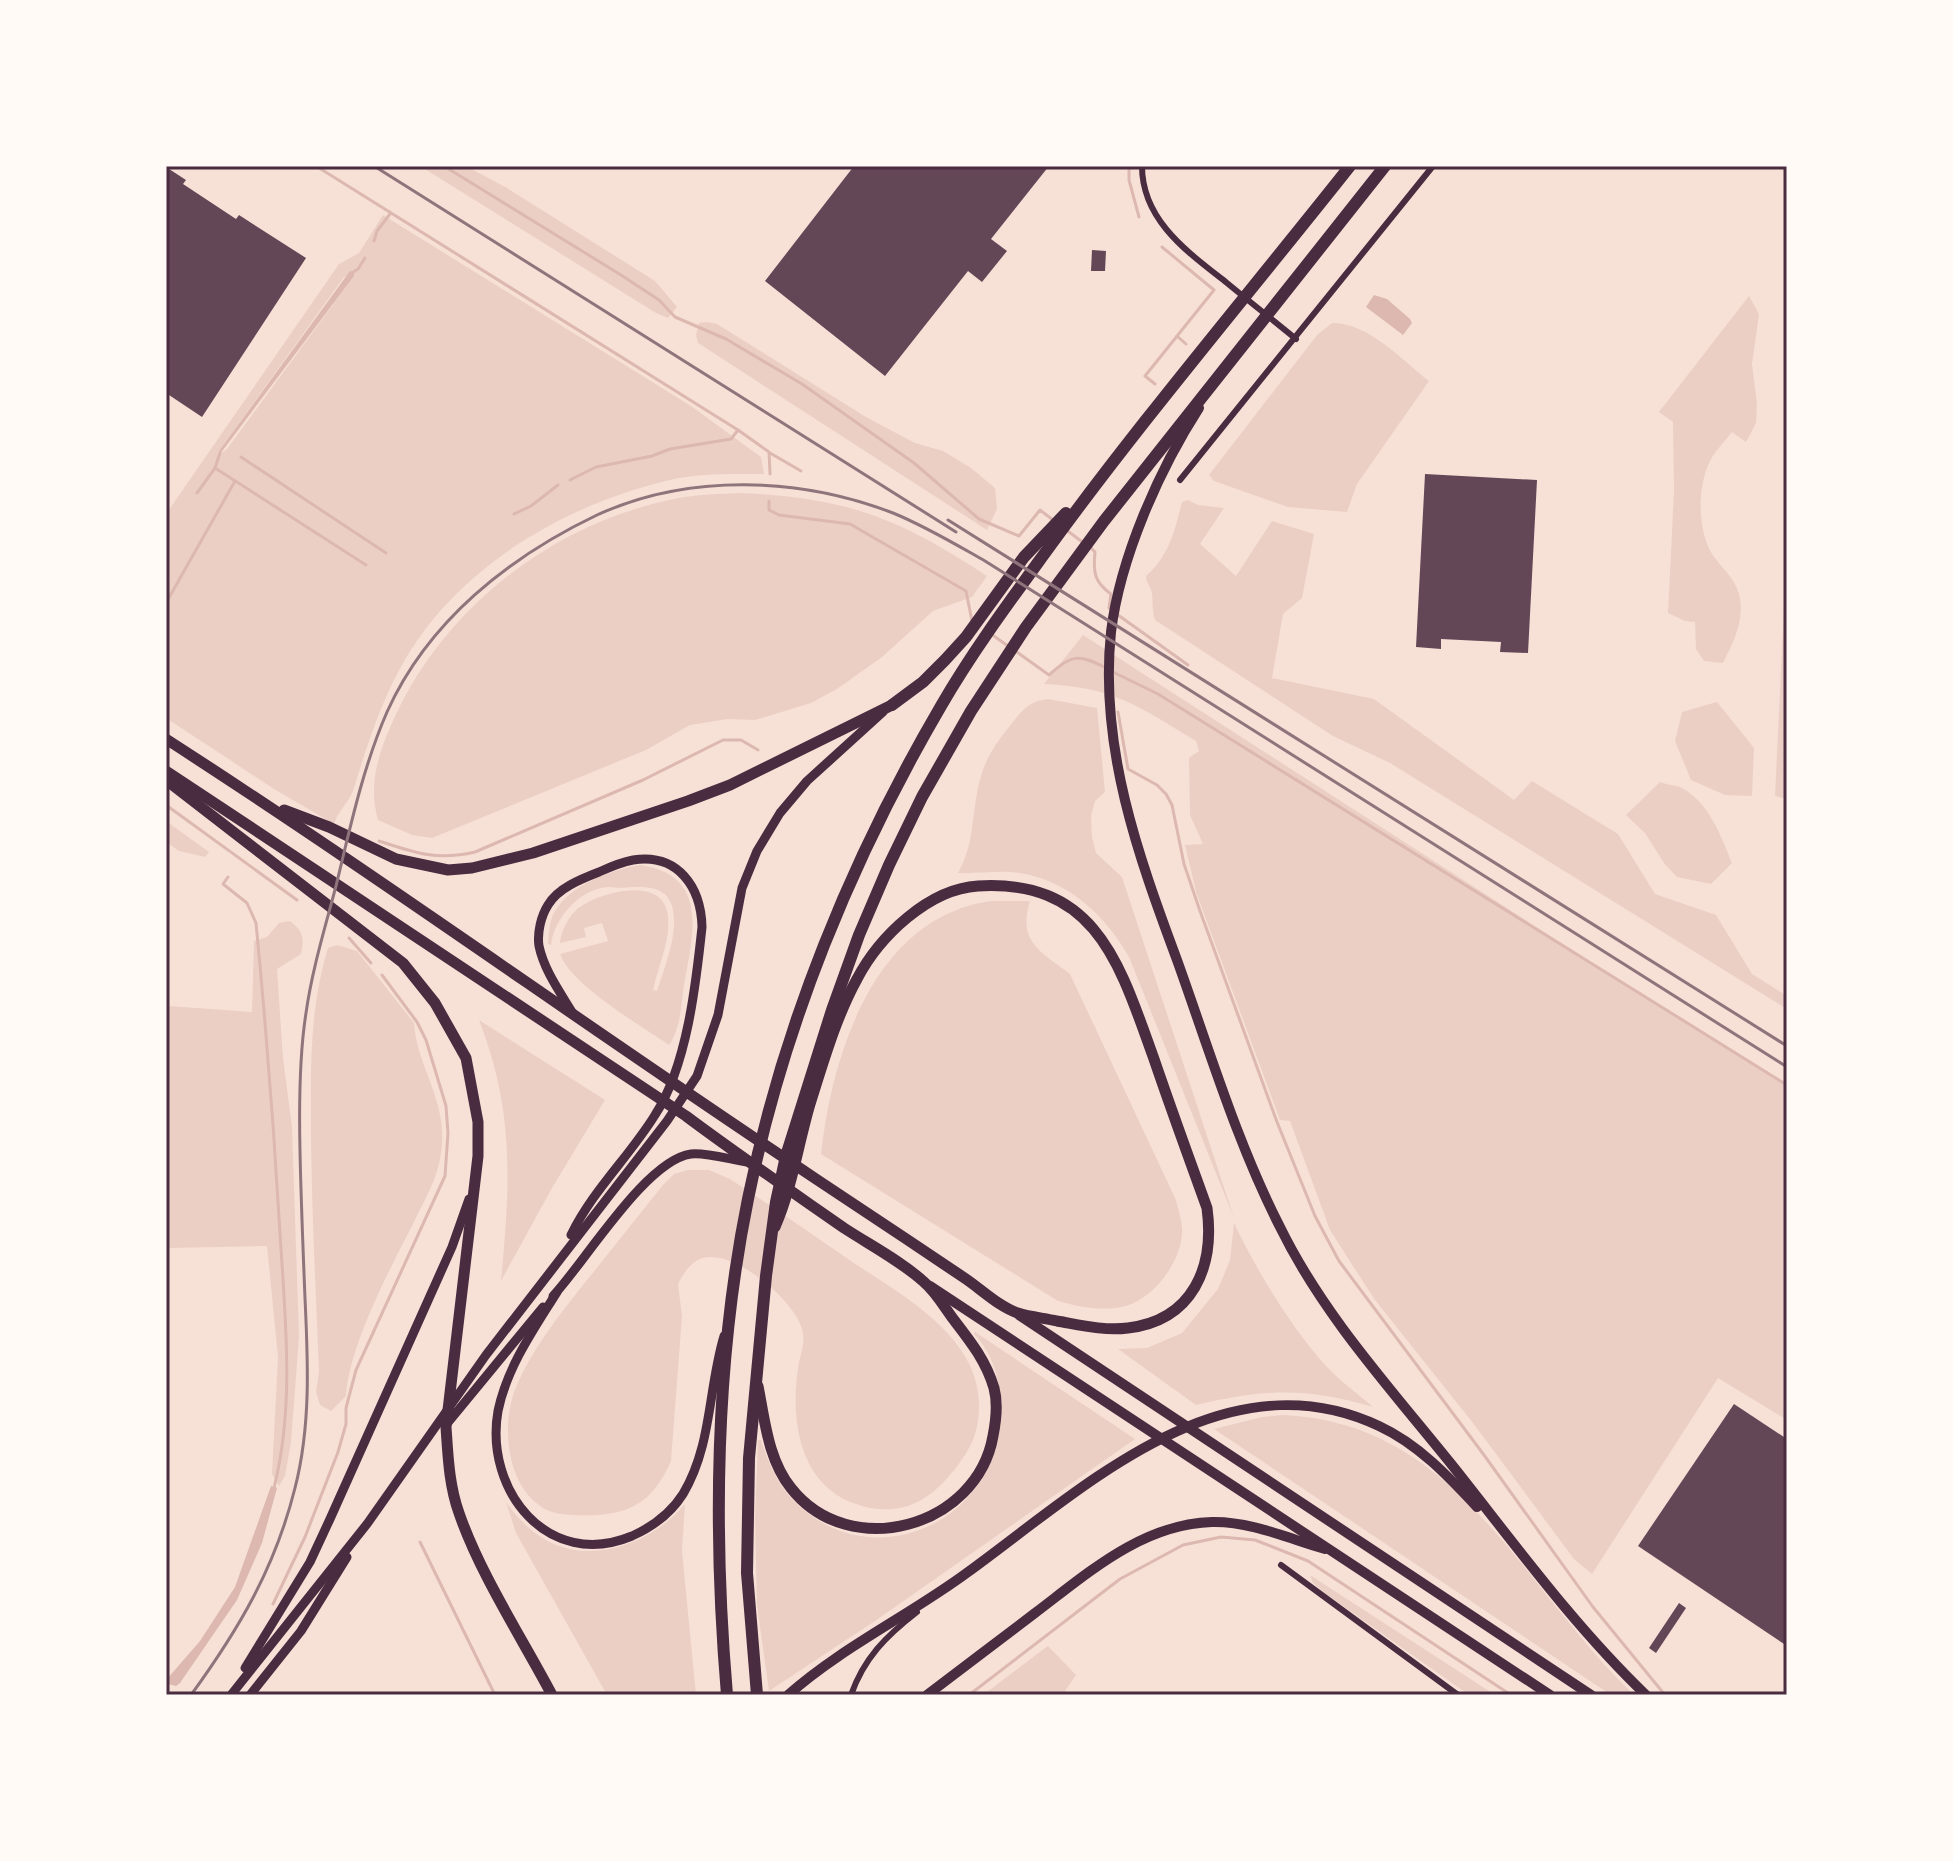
<svg xmlns="http://www.w3.org/2000/svg" width="1953" height="1861" viewBox="0 0 1953 1861" font-family="Inter,sans-serif">
	<rect width="100%" height="100%" fill="#f7e1d7"/>
	<g fill="#ebcfc5" fill-rule="evenodd">
		<path d="M 420,166 L 466,166 L 507,188 L 655,281 L 677,307 L 668,318 L 656,313 Z"/>
		<path d="M 383,215 L 691,406 L 761,457 L 764,474 C 736,474 707,473 679,478 C 572,501 463,562 406,658 C 382,699 368,742 354,788 C 350,802 338,810 334,824 L 274,789 L 166,718 L 166,514 L 339,264 L 359,253 ZM 354,276 L 227,449 L 220,454 L 219,451 L 344,277 Z"/>
		<path d="M 1749,296 L 1759,314 L 1752,364 L 1757,404 L 1756,423 L 1746,442 L 1732,432 C 1725,441 1715,451 1710,461 C 1697,487 1697,533 1714,557 C 1724,570 1737,581 1740,598 C 1744,622 1733,643 1723,663 L 1704,661 L 1696,649 L 1695,622 L 1685,621 L 1668,613 L 1674,491 L 1673,422 L 1659,412 Z"/>
		<path d="M 707,322 L 717,324 L 866,417 L 915,443 L 943,451 L 971,468 L 995,488 L 997,509 L 987,530 L 698,343 L 696,335 L 699,323 Z"/>
		<path d="M 1332,323 C 1368,322 1402,360 1429,381 L 1357,484 L 1347,512 L 1288,507 L 1214,481 L 1209,475 L 1317,335 Z"/>
		<path d="M 740,493 C 846,497 899,518 987,576 L 972,597 L 933,611 L 882,657 L 837,689 L 811,703 L 755,720 L 728,719 L 690,725 L 646,750 L 432,838 L 412,835 L 378,820 C 366,779 383,741 401,704 C 456,597 562,520 679,498 C 699,494 720,494 740,493 Z"/>
		<path d="M 1188,500 L 1198,505 L 1224,508 L 1200,544 L 1236,576 L 1272,521 L 1314,534 L 1302,598 L 1283,614 L 1272,678 L 1374,699 L 1514,800 L 1532,781 L 1618,834 L 1655,894 L 1716,915 L 1752,974 L 1787,996 L 1787,1009 L 1390,763 L 1333,736 L 1155,620 C 1152,611 1153,603 1152,594 C 1151,586 1146,584 1146,576 C 1169,556 1175,530 1182,502 Z"/>
		<path d="M 1787,543 L 1787,799 L 1775,796 Z"/>
		<path d="M 1083,635 L 1690,1026 L 1787,1084 L 1787,1420 L 1718,1378 L 1592,1574 L 1574,1559 L 1473,1423 L 1375,1300 L 1351,1263 L 1330,1230 L 1290,1121 L 1280,1120 L 1196,892 L 1185,845 L 1203,844 L 1190,815 L 1189,758 L 1199,751 L 1196,741 C 1138,706 1114,687 1044,684 Z"/>
		<path d="M 1048,699 L 1097,708 L 1105,792 L 1095,801 L 1091,816 L 1092,837 L 1096,853 L 1122,877 L 1234,1218 L 1129,957 C 1106,916 1069,881 1020,873 C 1000,870 979,874 958,873 C 976,842 971,809 981,776 C 987,755 999,739 1013,722 C 1023,709 1030,701 1048,699 Z"/>
		<path d="M 1717,702 L 1754,748 L 1752,796 L 1725,795 L 1691,780 L 1675,741 L 1682,712 Z"/>
		<path d="M 1660,782 C 1667,785 1678,785 1684,789 C 1710,805 1721,836 1732,863 L 1711,884 L 1677,877 L 1664,863 L 1645,833 L 1626,815 Z"/>
		<path d="M 166,821 L 209,852 L 205,857 L 179,851 L 166,842 Z"/>
		<path d="M 640,865 C 710,875 693,935 684,985 C 681,1004 681,1029 669,1045 C 640,1025 571,985 560,954 L 608,941 L 602,923 L 584,928 L 586,937 L 560,943 C 561,932 567,919 576,910 C 595,893 659,875 667,911 C 673,935 658,966 653,990 L 657,991 C 664,969 675,942 674,919 C 673,883 645,886 620,888 C 616,888 612,887 608,887 C 580,889 554,918 551,945 L 548,944 C 549,934 549,922 554,913 C 569,885 610,870 640,865 Z"/>
		<path d="M 991,901 L 1030,901 C 1017,943 1042,952 1070,974 L 1176,1200 C 1178,1209 1182,1220 1182,1230 C 1183,1260 1154,1298 1126,1306 C 1103,1312 1080,1307 1058,1301 L 821,1154 C 832,1053 875,917 991,901 Z"/>
		<path d="M 290,921 C 304,932 304,938 301,954 L 277,969 L 283,1058 L 292,1127 L 299,1337 L 291,1442 L 285,1476 L 279,1486 L 272,1474 L 278,1357 L 267,1246 L 169,1248 L 169,1006 L 252,1012 L 254,941 L 267,937 L 279,923 Z"/>
		<path d="M 337,945 L 357,951 L 414,1023 C 417,1069 449,1101 441,1153 C 438,1179 423,1202 412,1226 C 389,1270 349,1347 346,1396 L 331,1411 L 320,1405 L 316,1392 L 319,1372 C 316,1295 312,1218 311,1141 C 311,1073 308,1014 328,948 Z"/>
		<path d="M 479,1020 L 605,1100 L 552,1188 L 501,1281 C 510,1184 515,1113 479,1020 Z"/>
		<path d="M 688,1170 L 709,1170 L 730,1179 C 771,1206 811,1233 851,1261 C 891,1288 941,1315 966,1358 C 982,1385 984,1423 968,1450 C 958,1467 940,1489 923,1499 C 903,1511 880,1512 859,1505 C 800,1488 790,1421 798,1369 C 799,1357 805,1346 803,1333 C 798,1302 734,1249 703,1258 C 690,1262 684,1273 678,1284 L 682,1316 L 671,1461 C 650,1509 622,1517 573,1515 C 560,1514 551,1514 539,1505 C 506,1481 501,1423 516,1387 C 532,1349 558,1317 583,1285 C 610,1252 636,1218 663,1185 L 674,1174 Z"/>
		<path d="M 1234,1223 C 1257,1271 1290,1326 1326,1366 C 1340,1381 1358,1394 1373,1407 C 1305,1387 1265,1389 1196,1405 L 1118,1349 L 1147,1348 L 1182,1333 L 1218,1289 L 1230,1260 Z"/>
		<path d="M 975,1332 L 1135,1439 L 875,1621 L 769,1691 L 757,1605 L 755,1518 L 758,1440 L 761,1440 C 768,1461 776,1482 792,1499 C 872,1583 1005,1519 1001,1406 C 1000,1379 993,1354 974,1334 Z"/>
		<path d="M 1282,1415 C 1459,1422 1522,1589 1634,1695 L 1611,1695 L 1214,1429 L 1262,1417 Z"/>
		<path d="M 506,1502 C 516,1516 527,1528 541,1537 C 588,1568 653,1543 685,1504 L 682,1551 L 696,1695 L 607,1695 L 516,1533 Z"/>
		<path d="M 1310,1575 L 1495,1695 L 1469,1695 L 1326,1594 L 1313,1583 Z"/>
		<path d="M 1048,1646 L 1076,1675 L 1065,1691 L 1070,1695 L 983,1695 Z"/>
	</g>
	<g fill="#dcb8b0">
		<path d="M 350,271 L 354,272 L 354,276 L 220,454 L 219,451 Z"/>
		<path d="M 1374,295 L 1387,299 L 1410,319 L 1412,323 L 1403,335 L 1366,307 Z"/>
		<path d="M 271,1486 L 277,1488 L 262,1543 L 237,1600 L 180,1683 L 176,1686 L 168,1684 L 167,1679 L 200,1641 L 235,1587 Z"/>
	</g>
	<g fill="none" stroke-linecap="round" stroke-linejoin="round">
		<g stroke="#dcb8b0" stroke-width="3">
			<path d="M 316,166 L 738,430 L 769,452 L 770,474"/>
			<path d="M 444,166 L 621,275 L 659,300 L 675,317 L 726,339 L 802,384 L 914,463 L 979,519 L 1019,536 L 1040,510 L 1053,520"/>
			<path d="M 1129,166 L 1129,180 L 1139,217"/>
			<path d="M 374,241 L 377,231 L 390,214"/>
			<path d="M 352,273 L 358,269 L 365,258"/>
			<path d="M 1177,336 L 1186,344"/>
			<path d="M 1155,384 L 1145,376 L 1214,290 L 1162,247"/>
			<path d="M 770,453 L 801,471"/>
			<path d="M 241,457 L 386,553"/>
			<path d="M 215,468 L 220,453"/>
			<path d="M 570,480 L 596,467 L 652,456 L 670,449 L 731,439 L 738,430"/>
			<path d="M 197,493 L 215,468 L 366,565"/>
			<path d="M 769,501 L 769,510 L 779,515 L 850,524 L 966,591 L 972,621"/>
			<path d="M 514,514 L 531,506 L 558,485"/>
			<path d="M 1065,529 L 1085,544"/>
			<path d="M 1091,548 L 1095,552 C 1093,572 1094,582 1111,594 L 1109,608 L 1111,610"/>
			<path d="M 166,603 L 235,481"/>
			<path d="M 1118,615 L 1188,665"/>
			<path d="M 991,634 L 1008,646"/>
			<path d="M 1014,650 L 1049,675 C 1072,655 1078,653 1106,668"/>
			<path d="M 1113,672 L 1158,694 L 1787,1085"/>
			<path d="M 1118,712 L 1128,769 L 1157,785 L 1166,794 L 1172,805 L 1184,864 L 1200,911 L 1277,1122 L 1315,1216 L 1339,1261 L 1484,1455 L 1593,1607 L 1665,1695"/>
			<path d="M 166,805 L 297,900"/>
			<path d="M 379,841 C 415,853 437,861 475,852 L 643,780 L 723,740 L 741,740 L 758,750"/>
			<path d="M 228,877 L 223,884 L 247,903 L 256,923 C 266,1026 274,1129 280,1233 C 285,1317 295,1405 274,1488"/>
			<path d="M 349,938 L 371,963"/>
			<path d="M 420,1542 L 495,1695"/>
			<path d="M 273,1604 L 305,1537 L 338,1452 L 346,1424 L 346,1408 L 356,1370 L 445,1176 L 448,1133 L 446,1106 L 426,1040 L 417,1022 L 382,975"/>
			<path d="M 969,1695 L 1120,1579 L 1183,1545 L 1221,1537 L 1255,1540 L 1308,1561 L 1511,1695"/>
		</g>
	</g>
	<g fill="#644757">
		<path d="M 854,166 L 1049,166 L 991,239 L 1007,251 L 982,282 L 968,271 L 885,376 L 765,281 Z"/>
		<path d="M 166,167 L 186,180 L 183,184 L 236,219 L 239,215 L 306,258 L 202,417 L 166,393 Z"/>
		<path d="M 1092,250 L 1106,251 L 1105,271 L 1091,271 Z"/>
		<path d="M 1425,474 L 1537,480 L 1528,653 L 1500,652 L 1501,642 L 1441,639 L 1441,649 L 1416,647 Z"/>
		<path d="M 1734,1404 L 1787,1439 L 1787,1646 L 1638,1546 Z"/>
		<path d="M 1679,1603 L 1686,1608 L 1656,1653 L 1649,1648 Z"/>
	</g>
	<g fill="none" stroke-linecap="round" stroke-linejoin="round">
		<g stroke="#4a2c40" stroke-width="6">
			<path d="M 1142,166 C 1142,221 1189,253 1227,283 C 1250,302 1273,320 1296,339"/>
			<path d="M 1180,480 L 1433,166"/>
			<path d="M 1281,1565 L 1458,1695"/>
			<path d="M 851,1695 C 864,1658 886,1636 917,1612"/>
		</g>
		<g stroke="#4a2c40" stroke-width="9">
			<path d="M 571,1235 C 593,1190 629,1157 655,1115 C 687,1066 696,984 702,927 C 701,887 678,853 633,860 C 622,862 610,867 599,872 C 581,879 558,888 548,905 C 541,916 537,933 539,946 C 544,970 560,992 572,1012"/>
			<path d="M 557,1292 C 534,1329 507,1367 498,1411 C 484,1490 548,1571 632,1536 C 652,1527 671,1513 683,1494 C 712,1446 708,1389 724,1336"/>
			<path d="M 553,1296 C 585,1262 646,1160 691,1154 C 705,1152 732,1160 747,1162"/>
			<path d="M 446,1425 L 543,1307"/>
			<path d="M 245,1668 L 310,1562 L 330,1519 L 452,1247 L 469,1199"/>
			<path d="M 231,1695 L 367,1524 L 486,1355 L 667,1121 L 697,1076 L 718,1015 L 742,888 L 757,851 L 780,813 L 807,781 L 883,712"/>
			<path d="M 250,1695 L 301,1631 L 347,1557"/>
		</g>
		<g stroke="#4a2c40" stroke-width="10">
			<path d="M 1199,408 C 1159,470 1120,558 1111,632 C 1099,747 1138,855 1177,960 C 1209,1049 1237,1143 1280,1227 C 1323,1315 1391,1389 1452,1465 C 1514,1543 1574,1626 1646,1695"/>
			<path d="M 930,1286 L 1550,1695"/>
			<path d="M 1019,1315 L 1591,1695"/>
			<path d="M 788,1695 C 842,1647 910,1615 968,1572 C 1085,1487 1224,1353 1379,1426 C 1418,1444 1448,1476 1477,1507"/>
			<path d="M 927,1695 C 963,1668 999,1640 1035,1613 C 1088,1573 1142,1524 1212,1522 C 1250,1521 1290,1539 1325,1549"/>
		</g>
		<g stroke="#4a2c40" stroke-width="11">
			<path d="M 166,739 C 386,881 598,1035 816,1179 C 866,1212 914,1244 963,1277 C 980,1288 999,1307 1018,1313 C 1030,1317 1044,1318 1057,1321 C 1080,1325 1104,1331 1128,1328 C 1193,1320 1215,1267 1207,1208 C 1189,1158 1171,1109 1154,1059 C 1120,965 1097,879 978,886 C 928,889 879,937 857,979 C 836,1017 823,1063 810,1104 C 798,1145 792,1188 775,1227"/>
			<path d="M 166,771 L 686,1116 C 738,1155 791,1191 844,1228 C 870,1245 901,1261 924,1282 C 936,1292 945,1308 954,1320 C 971,1342 986,1361 994,1388 C 998,1403 996,1421 993,1436 C 977,1527 850,1563 791,1488 C 768,1459 765,1421 758,1386"/>
			<path d="M 166,780 L 403,963 L 435,1003 L 466,1058 L 478,1122 L 478,1156 L 446,1427 C 448,1456 449,1485 459,1513 C 480,1574 522,1638 552,1695"/>
			<path d="M 284,810 L 329,827 L 396,859 L 448,870 L 472,868 L 533,853 L 688,801 L 730,785 L 892,705"/>
		</g>
		<g stroke="#4a2c40" stroke-width="12">
			<path d="M 892,705 L 923,682 L 945,660 L 966,637 L 1024,557 L 1066,513"/>
			<path d="M 727,1695 C 713,1531 715,1361 748,1199 C 783,1026 852,858 941,706 C 971,654 1007,605 1042,557 C 1139,423 1247,296 1350,166"/>
			<path d="M 757,1695 L 747,1573 L 749,1458 L 766,1276 L 776,1202 L 786,1156 L 832,1010 L 859,935 L 889,865 L 922,797 L 971,711 L 1026,627 L 1104,521 L 1385,166"/>
		</g>
		<g stroke="#8f747c" stroke-width="3">
			<path d="M 374,166 L 956,532"/>
			<path d="M 948,520 L 1787,1046"/>
			<path d="M 191,1695 C 239,1629 275,1568 295,1488 C 311,1426 308,1361 305,1298 C 303,1249 301,1200 300,1151 C 299,1106 299,1057 306,1013 C 312,970 325,928 336,886 C 350,828 363,767 387,712 C 428,621 509,557 597,515 C 689,473 800,477 893,513 C 925,526 955,544 985,561 L 1787,1067"/>
		</g>
	</g>
	<rect width="1953" height="1861" fill="none" stroke="#fffaf5" stroke-width="336"/>
	<rect x="168" y="168" width="1617" height="1525" fill="none" stroke="#4a2c40" stroke-width="3"/>
</svg>
